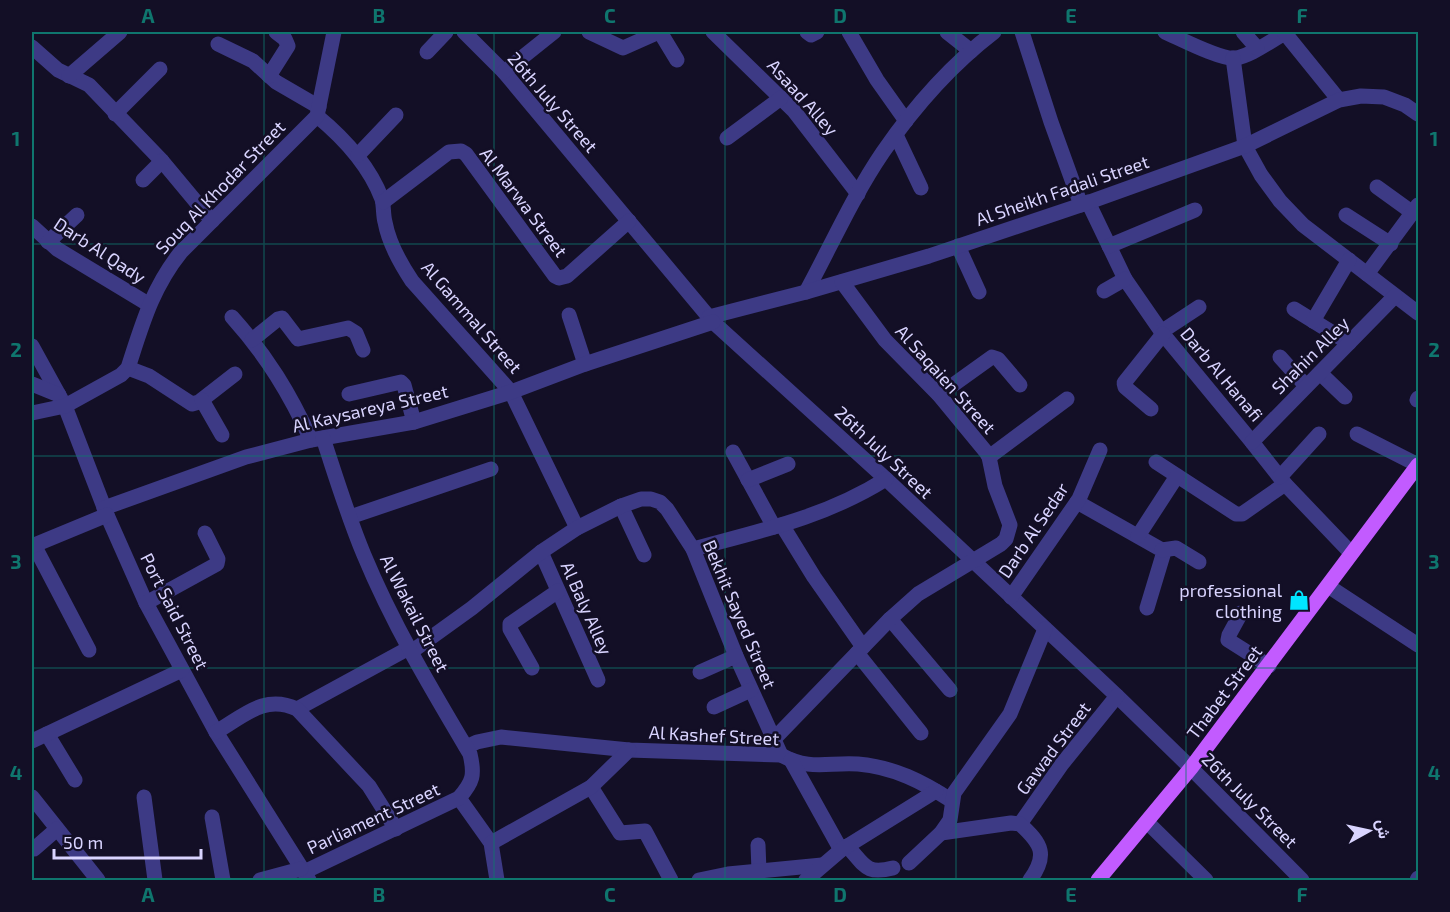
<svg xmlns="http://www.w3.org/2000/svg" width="1450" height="912" viewBox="0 0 1450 912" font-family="'Exo 2',Vazirmatn,sans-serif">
	<rect width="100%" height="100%" fill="#130f26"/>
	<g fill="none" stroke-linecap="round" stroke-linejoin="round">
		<g stroke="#3d3a85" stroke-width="15">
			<path d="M 464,32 L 504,72 L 713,322 L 886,479 L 1117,696 L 1191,768 L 1302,880"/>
			<path d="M 589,32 L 623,48 L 659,32"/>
			<path d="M 660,32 L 677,60"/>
			<path d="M 713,32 L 794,111 L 858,194"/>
			<path d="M 807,32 L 811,35 L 817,32"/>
			<path d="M 849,32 L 877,80 L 906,121"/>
			<path d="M 947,32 L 971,51"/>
			<path d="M 1022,32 L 1051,122 L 1081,205"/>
			<path d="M 1165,32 C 1179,38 1221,60 1235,58 C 1249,57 1272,40 1285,33"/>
			<path d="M 1243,32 L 1257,48"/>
			<path d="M 1284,32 L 1339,100"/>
			<path d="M 218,44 L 253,61 L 276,82 L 319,107"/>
			<path d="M 32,47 L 58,70 L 89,85 L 162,161 L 212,221"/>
			<path d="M 427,52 L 446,32"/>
			<path d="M 1233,58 L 1245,146 L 1261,175 L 1280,201 L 1303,225 L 1418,313"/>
			<path d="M 504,72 L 554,32"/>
			<path d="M 69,76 L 120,32"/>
			<path d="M 269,76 L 288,46 L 285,39 L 276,32"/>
			<path d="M 115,114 L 160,69"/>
			<path d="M 317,116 C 345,139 369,165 382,199 C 384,207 383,215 385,222 C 389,244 400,263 412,281 L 511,392 L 577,528"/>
			<path d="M 896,135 L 921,188"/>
			<path d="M 727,138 L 781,98"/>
			<path d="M 358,155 L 396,115"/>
			<path d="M 143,180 L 162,161"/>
			<path d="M 1377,187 L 1413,213"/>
			<path d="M 383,202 L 449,152 L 461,151 L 466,154 L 555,276 L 559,278 L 567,276 L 629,221"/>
			<path d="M 1088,202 L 1125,279 L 1163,334 L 1252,442 L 1285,484 L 1351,553"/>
			<path d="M 1346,215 L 1391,244"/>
			<path d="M 32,226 L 57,249 L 148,304"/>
			<path d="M 48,242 L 77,215"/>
			<path d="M 958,246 L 979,292"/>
			<path d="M 1109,246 L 1195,210"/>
			<path d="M 1367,274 L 1418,205"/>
			<path d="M 1104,291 L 1125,279"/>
			<path d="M 806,292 C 831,246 853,196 883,152 C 914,107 951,65 994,32"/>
			<path d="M 1294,309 L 1349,343"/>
			<path d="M 569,315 L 585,364"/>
			<path d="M 232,317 C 267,356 290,394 311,440"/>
			<path d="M 709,317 L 806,292 L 929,256 L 1081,205 L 1245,146 L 1339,100 L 1361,96 L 1384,97 L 1405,105 L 1418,114"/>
			<path d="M 1313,321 L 1349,260"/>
			<path d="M 1161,332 L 1199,307"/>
			<path d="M 252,340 L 278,319 L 282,318 L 298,339 L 348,328 L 356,333 L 363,350"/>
			<path d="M 32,346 L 65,406 L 107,515 L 146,603 L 216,732 L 309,880"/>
			<path d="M 1280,357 L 1306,386"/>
			<path d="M 128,368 L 149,376 L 192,404 L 199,402 L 235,374"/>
			<path d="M 1320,373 L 1345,397"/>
			<path d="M 32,384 L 59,395"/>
			<path d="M 349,394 L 401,382 L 404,385 L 414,422"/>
			<path d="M 939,395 L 992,357 L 998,359 L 1020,385"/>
			<path d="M 202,400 L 222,435"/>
			<path d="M 1417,400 L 1418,398"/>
			<path d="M 1151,409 L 1125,387 L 1124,383 L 1163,334"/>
			<path d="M 32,413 L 65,406 L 121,375 L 128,368 C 142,325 152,288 181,252 L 317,116 L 334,32"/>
			<path d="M 1357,434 L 1418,465"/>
			<path d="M 1252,442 L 1395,296"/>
			<path d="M 733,452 L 774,527"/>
			<path d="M 989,457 L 1067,399"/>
			<path d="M 1156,462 L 1236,514 L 1242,514 L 1285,484"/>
			<path d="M 1280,477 L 1319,434"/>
			<path d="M 748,480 L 788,464"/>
			<path d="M 1077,502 L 1162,550 L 1163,555 L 1147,608"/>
			<path d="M 621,506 L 644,555"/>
			<path d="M 104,508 L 246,457 L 311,440 L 414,422 L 511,392 L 585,364 L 713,322"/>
			<path d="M 350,517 L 491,469"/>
			<path d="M 782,525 L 814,577 L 863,647"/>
			<path d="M 1138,536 L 1177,476"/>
			<path d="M 34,545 L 89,650"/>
			<path d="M 32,546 L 107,515"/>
			<path d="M 693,549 C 760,531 826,517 886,479"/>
			<path d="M 1162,550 L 1176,548 L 1199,562"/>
			<path d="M 541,552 L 598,680"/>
			<path d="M 1328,586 L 1418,645"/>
			<path d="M 1011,597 L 1079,499 L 1100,450"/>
			<path d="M 146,603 L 217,564 L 218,559 L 205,533"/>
			<path d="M 1241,613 L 1229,635 L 1228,640 L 1269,666"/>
			<path d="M 890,619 L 950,690"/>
			<path d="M 411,652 L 472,608 L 541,552 L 577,528 L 621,506 L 641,499 L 651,499 L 660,502 L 667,509 L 693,549 L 736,656 L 781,755"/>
			<path d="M 857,653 L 921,733"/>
			<path d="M 532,668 L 510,629 L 510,624 L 558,591"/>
			<path d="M 700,672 L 736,656"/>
			<path d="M 714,707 L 751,690"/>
			<path d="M 297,709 L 409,648"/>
			<path d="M 216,732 C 244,716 264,694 297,709 L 369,786 L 396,829"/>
			<path d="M 47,734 L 75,780"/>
			<path d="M 774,739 L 890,619 L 918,594 L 1001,544 L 1006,539 L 1010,525 L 995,486 L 989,457 L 986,452 L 939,395 L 885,340 L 842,282"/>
			<path d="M 32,741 L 182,670"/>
			<path d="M 466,747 L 477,742 L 501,737 L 629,750 L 781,755 C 810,771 828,762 858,764 C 894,767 923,782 952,801"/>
			<path d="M 791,760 L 841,850"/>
			<path d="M 591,787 L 620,833 L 645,831 L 671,880"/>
			<path d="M 32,797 L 98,880"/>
			<path d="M 144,797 L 155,880"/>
			<path d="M 459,798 L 491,843 L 497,880"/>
			<path d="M 212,817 L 223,880"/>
			<path d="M 1147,822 L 1206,880"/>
			<path d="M 1020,824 L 1062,764 L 1117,696"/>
			<path d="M 941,833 L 1011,823 L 1020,824 C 1042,844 1048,855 1030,880"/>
			<path d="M 491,843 L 591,787 L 629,750"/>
			<path d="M 758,845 L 759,871"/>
			<path d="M 847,846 C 865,865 865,875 893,868"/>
			<path d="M 34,849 L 57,829"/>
			<path d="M 909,863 L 941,833 L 950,820 L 954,793 L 1010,714 L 1045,629"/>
			<path d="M 304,872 L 459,798 C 473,782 475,775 470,754 C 432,690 393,625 364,555 C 348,517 336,477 323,438"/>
			<path d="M 260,880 L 301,869"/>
			<path d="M 699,880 L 728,874 L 822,865"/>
			<path d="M 806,880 L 841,850 L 936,791"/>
			<path d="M 1417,880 L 1418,878"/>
		</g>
		<path stroke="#c25bff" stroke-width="15" d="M 1098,880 L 1191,768 L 1418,465"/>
	</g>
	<path fill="none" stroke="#0f766e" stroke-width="1.5" stroke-opacity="0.55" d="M 264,32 L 264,880M 494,32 L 494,880M 725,32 L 725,880M 956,32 L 956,880M 1186,32 L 1186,880M 32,244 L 1418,244M 32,456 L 1418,456M 32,668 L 1418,668"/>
	<defs>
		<g id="shop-bare" transform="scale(1.62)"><path d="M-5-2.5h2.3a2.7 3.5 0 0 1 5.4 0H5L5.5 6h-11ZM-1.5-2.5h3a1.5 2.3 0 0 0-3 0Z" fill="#00e5ff" stroke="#130f26" stroke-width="2.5" paint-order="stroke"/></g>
	</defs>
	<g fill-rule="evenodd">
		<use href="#shop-bare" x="1299" y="600"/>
	</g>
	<g text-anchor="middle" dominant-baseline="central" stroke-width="5" stroke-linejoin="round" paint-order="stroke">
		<g font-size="18" fill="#d9d4ff" stroke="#130f26">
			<text transform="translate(803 97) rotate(48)">Asaad Alley</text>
			<text transform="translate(553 102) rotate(49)">26th July Street</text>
			<text transform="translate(220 187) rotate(-46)">Souq Al Khodar Street</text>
			<text transform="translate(1062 190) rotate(-19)">Al Sheikh Fadali Street</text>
			<text transform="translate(524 202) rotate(53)">Al Marwa Street</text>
			<text transform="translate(100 250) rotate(33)">Darb Al Qady</text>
			<text transform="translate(472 317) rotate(49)">Al Gammal Street</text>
			<text transform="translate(1310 355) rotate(-45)">Shahin Alley</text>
			<text transform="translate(1222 374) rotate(50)">Darb Al Hanafi</text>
			<text transform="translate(946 379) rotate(48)">Al Saqaien Street</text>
			<text transform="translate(370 408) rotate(-13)">Al Kaysareya Street</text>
			<text transform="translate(884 452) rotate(43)">26th July Street</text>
			<text transform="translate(1033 530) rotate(-56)">Darb Al Sedar</text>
			<text transform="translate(587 608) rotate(66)">Al Baly Alley</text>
			<text transform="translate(175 611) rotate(63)">Port Said Street</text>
			<text transform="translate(415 613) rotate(63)">Al Wakail Street</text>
			<text transform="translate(740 614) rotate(67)">Bekhit Sayed Street</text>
			<text transform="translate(1224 692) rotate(-53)">Thabet Street</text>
			<text transform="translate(714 735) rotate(3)">Al Kashef Street</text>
			<text transform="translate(1053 748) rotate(-53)">Gawad Street</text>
			<text transform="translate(1250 800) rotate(45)">26th July Street</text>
			<text transform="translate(373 818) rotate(-25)">Parliament Street</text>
		</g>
		<g font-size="18" fill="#d9d4ff" stroke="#130f26" text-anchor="end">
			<text x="1282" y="590">professional<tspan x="1282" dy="21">clothing</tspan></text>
		</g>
	</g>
	<rect width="1450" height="912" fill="none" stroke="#130f26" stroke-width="66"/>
	<g transform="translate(1369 831) rotate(82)" stroke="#130f26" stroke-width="4.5" paint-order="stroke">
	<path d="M0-4.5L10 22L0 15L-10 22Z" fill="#d9d4ff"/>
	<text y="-9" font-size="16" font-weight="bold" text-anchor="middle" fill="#d9d4ff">ش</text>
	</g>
	<path d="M54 849v9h147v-9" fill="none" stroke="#d9d4ff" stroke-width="3"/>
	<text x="63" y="849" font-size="18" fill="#d9d4ff" stroke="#130f26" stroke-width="4.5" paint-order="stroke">50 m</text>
	<rect x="33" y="33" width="1384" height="846" fill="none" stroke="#0f766e" stroke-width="2"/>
	<g font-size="20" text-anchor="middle" font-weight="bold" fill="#0f766e">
		<text x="148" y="23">A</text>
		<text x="379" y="23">B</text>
		<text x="610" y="23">C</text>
		<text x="840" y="23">D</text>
		<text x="1071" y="23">E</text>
		<text x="1302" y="23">F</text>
		<text x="16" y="146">1</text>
		<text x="1434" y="146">1</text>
		<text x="16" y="357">2</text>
		<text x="1434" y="357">2</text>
		<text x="16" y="569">3</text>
		<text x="1434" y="569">3</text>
		<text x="16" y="780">4</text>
		<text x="1434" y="780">4</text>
		<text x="148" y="902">A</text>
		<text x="379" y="902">B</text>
		<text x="610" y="902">C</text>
		<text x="840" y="902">D</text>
		<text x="1071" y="902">E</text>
		<text x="1302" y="902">F</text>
	</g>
</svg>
